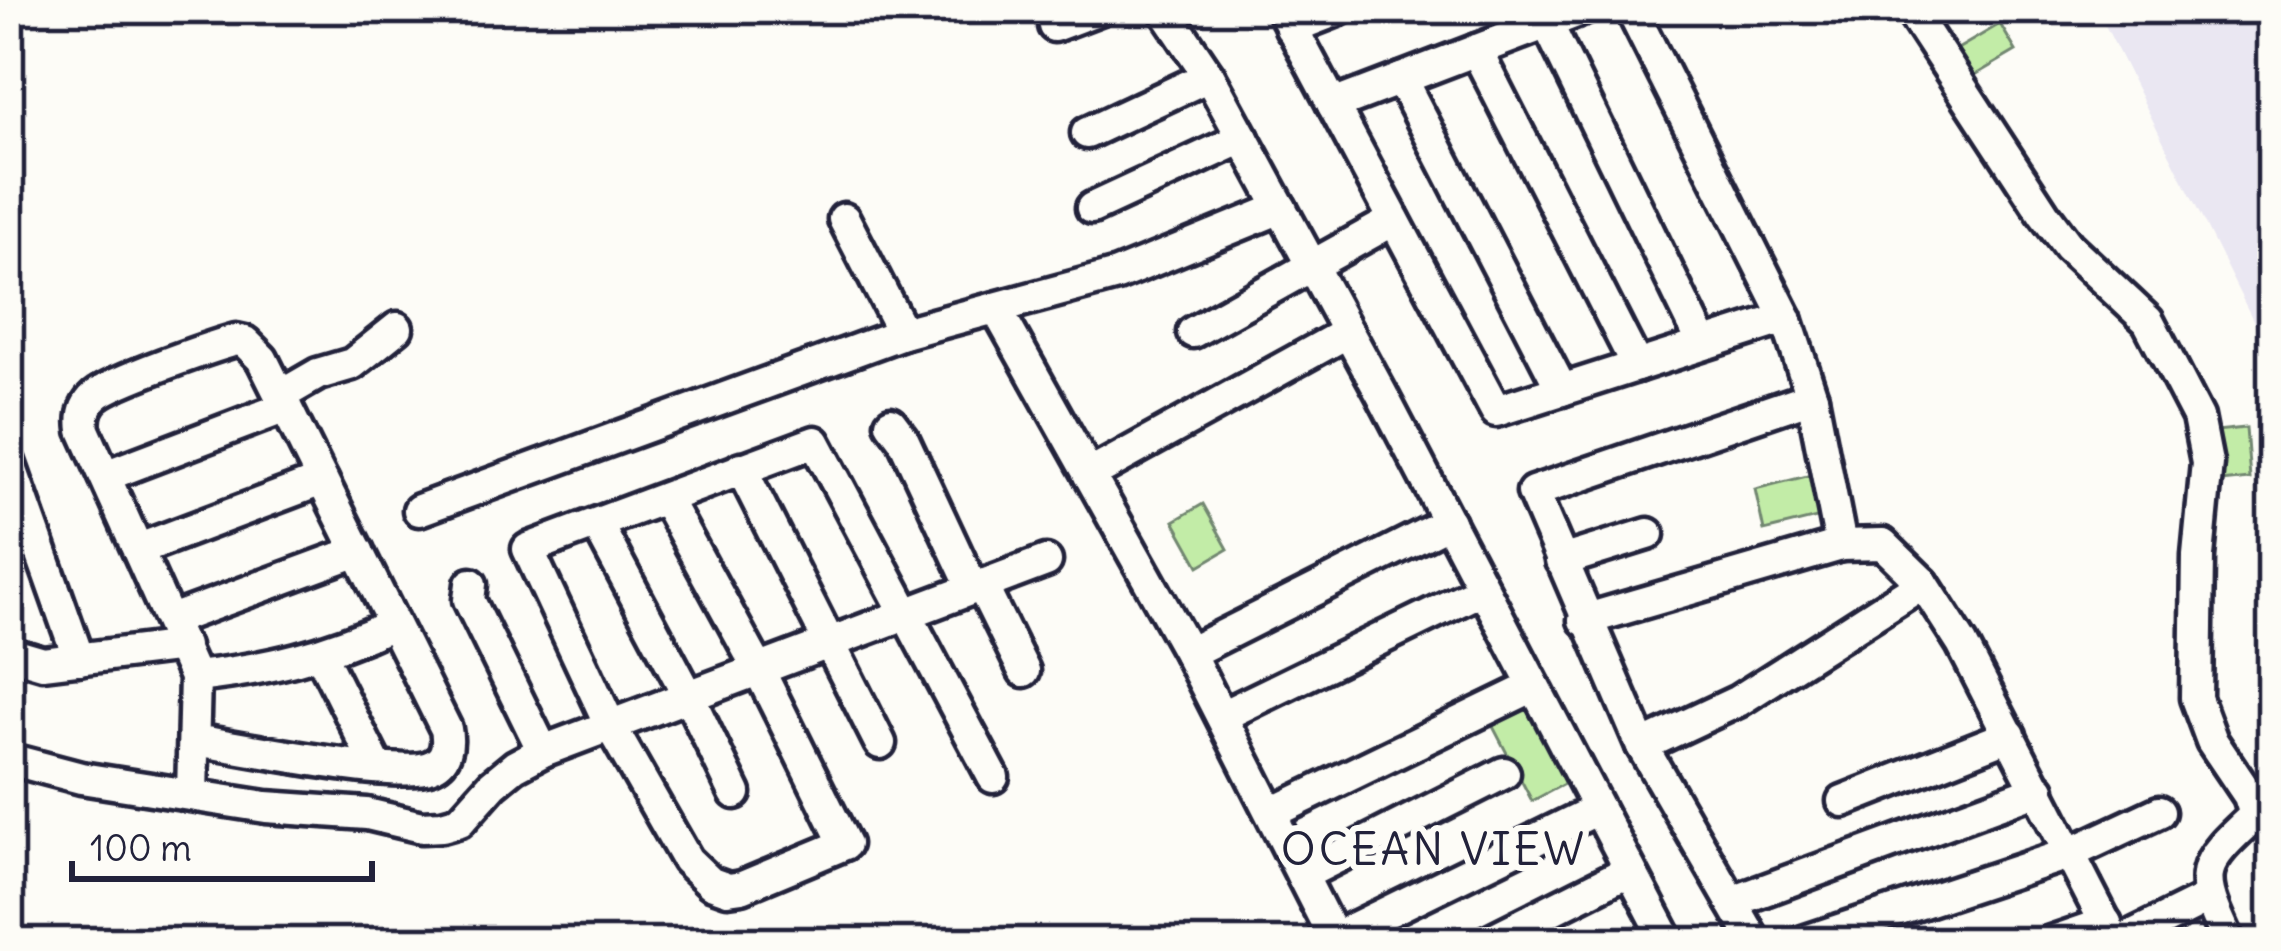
<svg xmlns="http://www.w3.org/2000/svg" width="2281" height="951" viewBox="0 0 2281 951" font-family="Delius,sans-serif">
	<rect width="100%" height="100%" fill="#fdfcf7"/>
	<filter id="ink" filterUnits="userSpaceOnUse"><feTurbulence type="fractalNoise" baseFrequency=".00833" numOctaves="2"/><feDisplacementMap in="SourceGraphic" scale="24" xChannelSelector="R" yChannelSelector="G"/><feConvolveMatrix kernelMatrix="1 2 1 2 8 2 1 2 1" color-interpolation-filters="sRGB"/></filter>
	<g filter="url(#ink)">
		<path fill="#eae7f2" d="M 2097,9 L 2272,9 L 2272,358 Z"/>
		<g fill="#c2eca7" stroke="#728771" stroke-width="3">
			<path d="M 2000,24 L 2016,51 L 1965,81 L 1949,54 Z"/>
			<path d="M 2246,428 L 2250,479 L 2220,482 L 2215,431 Z"/>
			<path d="M 1819,473 L 1829,515 L 1764,531 L 1755,489 Z"/>
			<path d="M 1203,504 L 1228,549 L 1199,566 L 1174,521 Z"/>
			<path d="M 1531,697 L 1573,779 L 1532,801 L 1489,719 Z"/>
		</g>
		<g fill="none" stroke-linecap="round" stroke-linejoin="round">
			<g stroke="#22223b" stroke-width="39">
				<g id="minor">
					<path d="M 1164,9 L 1209,76 L 1381,393 L 1668,942"/>
					<path d="M 1282,9 L 1496,411 L 1786,318"/>
					<path d="M 1631,9 L 1786,318 L 1812,397 L 1841,545"/>
					<path d="M 1910,9 L 2044,214 L 2068,246 L 2148,321 L 2198,417 L 2207,463 L 2198,556 L 2196,698 L 2212,741 L 2249,796 L 2255,815"/>
					<path d="M 1547,23 L 1703,344"/>
					<path d="M 1054,26 L 1099,9"/>
					<path d="M 1291,28 L 1340,9"/>
					<path d="M 1476,50 L 1637,366"/>
					<path d="M 1401,79 L 1562,390"/>
					<path d="M 1333,105 L 1584,9"/>
					<path d="M 1087,133 L 1209,76"/>
					<path d="M 1092,208 L 1243,138"/>
					<path d="M 844,219 L 903,333"/>
					<path d="M 996,308 L 1189,653 L 1336,942"/>
					<path d="M 1193,332 L 1394,220"/>
					<path d="M 280,396 L 318,374 L 352,364 L 397,328"/>
					<path d="M 891,423 L 903,439 L 973,589"/>
					<path d="M 9,462 L 79,659"/>
					<path d="M 741,468 L 880,743"/>
					<path d="M 1089,475 L 1348,332"/>
					<path d="M 105,476 L 286,407"/>
					<path d="M 665,498 L 759,670 L 845,844 L 742,887 L 728,889 L 711,883 L 687,860 L 611,727 L 528,549 L 815,442 L 993,777"/>
					<path d="M 419,510 L 903,333 L 1117,275 L 1281,208"/>
					<path d="M 597,524 L 689,697 L 735,793"/>
					<path d="M 139,549 L 322,480"/>
					<path d="M 1561,561 L 1648,534"/>
					<path d="M 471,584 L 469,600 L 543,751"/>
					<path d="M 982,586 L 1024,671"/>
					<path d="M 171,620 L 358,551"/>
					<path d="M 1584,620 L 1841,545 L 1883,544 L 1923,583 L 1962,644 L 2115,942"/>
					<path d="M 9,653 L 43,663 L 183,646"/>
					<path d="M 1189,653 L 1449,522"/>
					<path d="M 321,655 L 377,767"/>
					<path d="M 195,677 C 269,669 326,655 393,624"/>
					<path d="M 1222,716 L 1483,589"/>
					<path d="M 1642,746 L 1738,701 L 1923,583"/>
					<path d="M 9,759 L 81,778 L 266,807 L 367,814 L 422,827 L 442,826 L 460,821 L 493,784 L 515,766 L 543,751 L 1046,561"/>
					<path d="M 192,794 L 195,677 L 84,430 C 82,417 85,405 95,396 C 112,381 211,347 236,340 L 245,342 L 262,359 L 446,729 C 449,745 447,761 429,767 C 397,779 238,747 195,740"/>
					<path d="M 1843,801 L 2010,735"/>
					<path d="M 1272,813 L 1534,686"/>
					<path d="M 1302,875 L 1504,773"/>
					<path d="M 1732,902 L 2039,789"/>
					<path d="M 1334,938 L 1598,809"/>
					<path d="M 1487,942 L 1630,870"/>
					<path d="M 1755,942 L 1642,746 L 1533,492 L 1812,397"/>
					<path d="M 1803,942 L 2071,853 L 2159,812"/>
					<path d="M 2051,942 L 2106,923"/>
					<path d="M 2119,942 L 2208,898"/>
					<path d="M 2229,942 C 2196,872 2198,867 2255,815"/>
				</g>
			</g>
			<use href="#minor" stroke="#fdfcf7" stroke-width="30"/>
		</g>
	</g>
	<g text-anchor="middle" dominant-baseline="central" stroke-width="12" stroke-linejoin="round" paint-order="stroke">
		<g font-size="45" letter-spacing="3" fill="#22223b" stroke="#fdfcf7">
			<text x="1434" y="849">OCEAN VIEW</text>
		</g>
	</g>
	<rect width="2281" height="951" fill="none" stroke="#fdfcf7" stroke-width="48"/>
	<rect x="24" y="24" width="2233" height="903" fill="none" stroke="#22223b" stroke-width="4.5" filter="url(#ink)"/>
	<path d="M72 861v18h300v-18" fill="none" stroke="#22223b" stroke-width="6"/>
	<text x="90" y="861" font-size="36" fill="#22223b" stroke="#fdfcf7" stroke-width="9" paint-order="stroke">100 m</text>
</svg>
